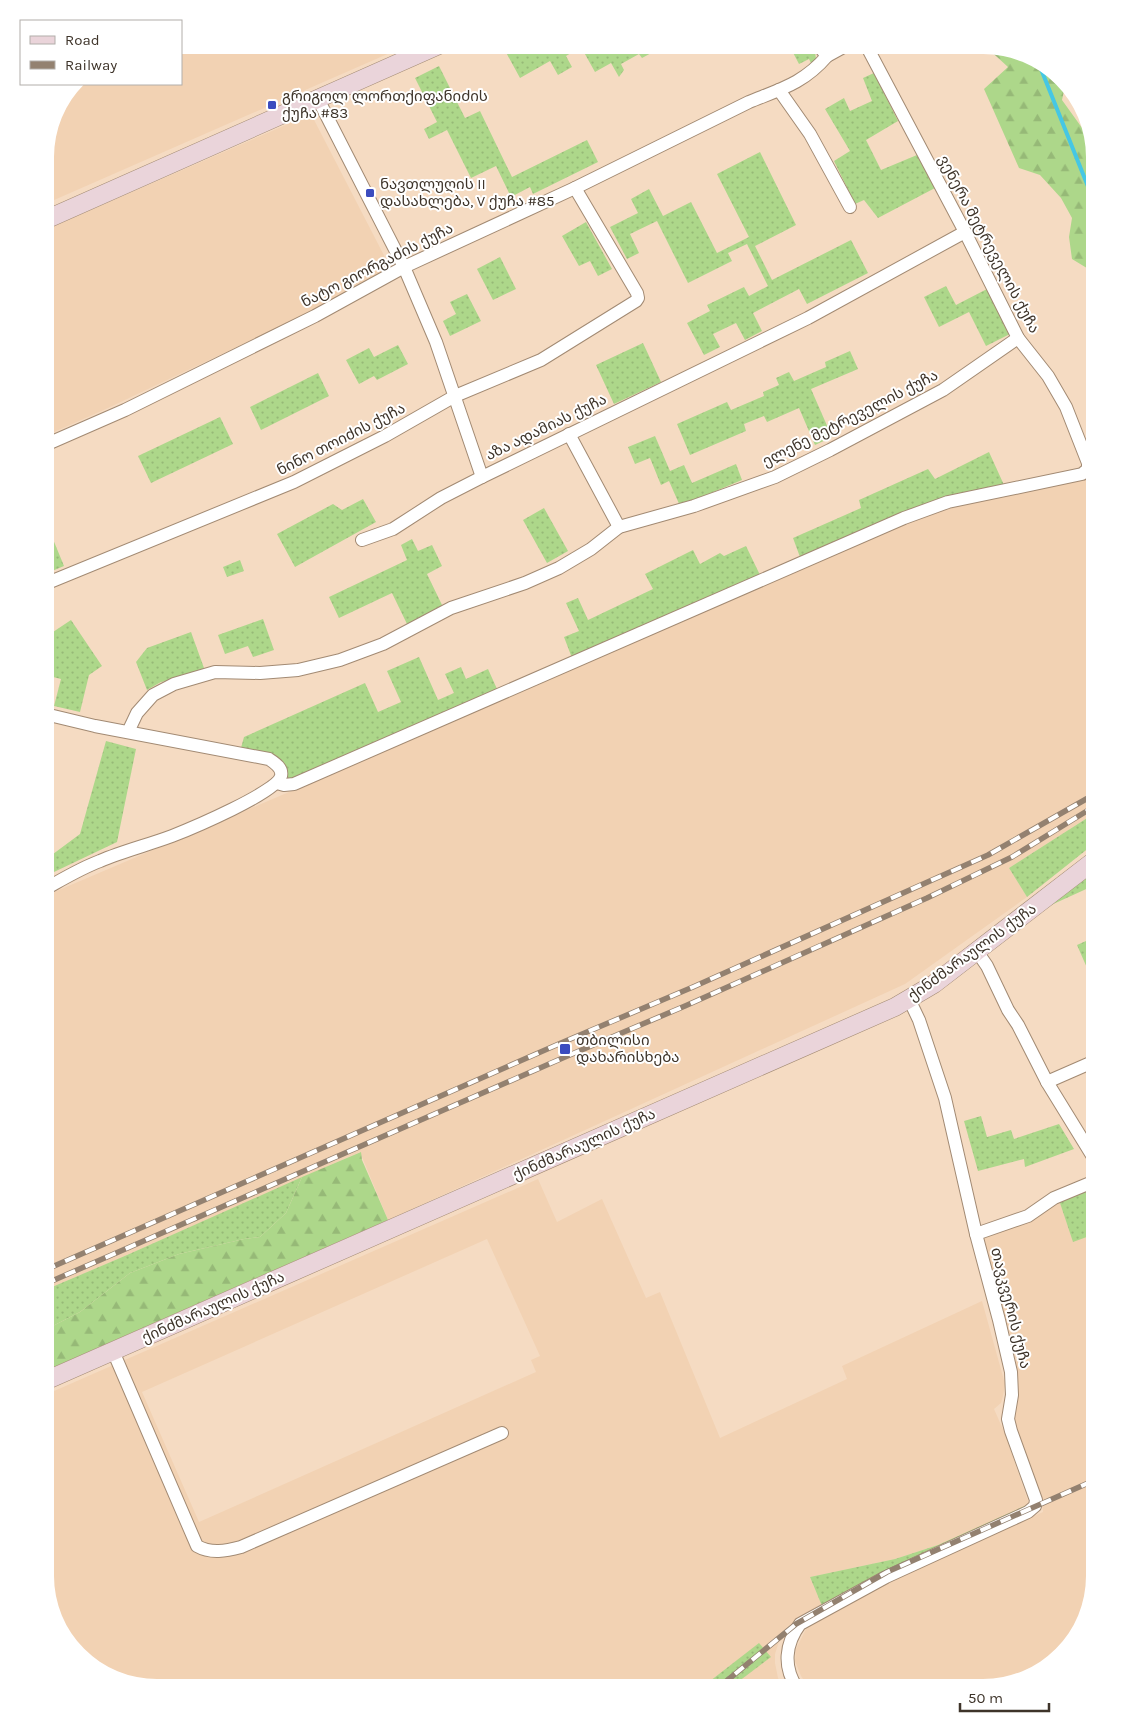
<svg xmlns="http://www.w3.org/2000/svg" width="1140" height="1733" viewBox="0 0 1140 1733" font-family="Karla,'Noto Sans Georgian',sans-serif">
	<defs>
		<pattern id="grass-dots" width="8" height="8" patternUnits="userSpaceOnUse" patternTransform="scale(1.25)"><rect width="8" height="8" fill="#add78a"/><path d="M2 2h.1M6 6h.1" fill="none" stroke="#96b977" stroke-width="1.8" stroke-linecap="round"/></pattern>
		<pattern id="forest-firs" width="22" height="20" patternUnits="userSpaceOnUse" patternTransform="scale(1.25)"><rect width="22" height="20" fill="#add78a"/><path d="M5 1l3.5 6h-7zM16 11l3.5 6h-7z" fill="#96b977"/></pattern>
	</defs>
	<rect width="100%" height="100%" fill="#f5dbc2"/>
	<g fill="#f2d2b3" fill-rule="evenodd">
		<path d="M 181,45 L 408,45 L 45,204 L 45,150 L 54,114 L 74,84 L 181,84 Z"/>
		<path d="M 311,114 L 390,267 L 302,316 L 106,409 L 45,436 L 45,230 Z"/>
		<path d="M 1095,478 L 1095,813 L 1009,868 L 1027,897 L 905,984 L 388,1220 L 360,1152 L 127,1255 L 45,1290 L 45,896 L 296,789 L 920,517 L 978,501 Z"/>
		<path d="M 538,1179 L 557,1222 L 602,1199 L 646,1298 L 660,1292 L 720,1438 L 847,1379 L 842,1366 L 982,1301 L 1005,1384 L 1003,1396 L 1001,1403 L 994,1409 L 1005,1434 L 1029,1504 L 938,1545 L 895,1559 L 810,1577 L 822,1606 L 796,1620 L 781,1635 L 775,1654 L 775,1663 L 778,1678 L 784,1688 L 150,1688 L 101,1673 L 60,1632 L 45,1576 L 45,1395 ZM 487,1239 L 540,1356 L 531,1360 L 536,1372 L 199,1522 L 142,1392 Z"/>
		<path d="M 1059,1200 L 1073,1241 L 1095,1234 L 1095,1576 L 1080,1632 L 1039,1673 L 983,1688 L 809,1688 L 801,1676 L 795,1661 L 796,1649 L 807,1627 L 897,1577 L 1043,1512 L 1042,1497 L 1012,1422 L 1016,1367 L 1015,1351 L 980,1236 Z"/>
	</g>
	<g fill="url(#grass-dots)">
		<path d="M 502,45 L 651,45 L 655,51 L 642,58 L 639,54 L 621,64 L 624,70 L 619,77 L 611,63 L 595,72 L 581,47 L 566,56 L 572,67 L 558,75 L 550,61 L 520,78 Z"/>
		<path d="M 789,45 L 811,45 L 815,52 L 816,59 L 812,65 L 809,59 L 799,64 Z"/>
		<path d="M 439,66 L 465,118 L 480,111 L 512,177 L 587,140 L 598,162 L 533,194 L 530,187 L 511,197 L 496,166 L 471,178 L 447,130 L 429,139 L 424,129 L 437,122 L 415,78 Z"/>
		<path d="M 874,73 L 898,121 L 866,140 L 881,170 L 917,155 L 935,188 L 878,218 L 864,200 L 855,204 L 834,161 L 850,151 L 825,109 L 844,98 L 850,111 L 872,101 L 863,78 Z"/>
		<path d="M 760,152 L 796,225 L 755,246 L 772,280 L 851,240 L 868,273 L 807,304 L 799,289 L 753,313 L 762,331 L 745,340 L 736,323 L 713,334 L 720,347 L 704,355 L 687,323 L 710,311 L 707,305 L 744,287 L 749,296 L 768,286 L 747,244 L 728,253 L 732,261 L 688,283 L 657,221 L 630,234 L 639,253 L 627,259 L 610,227 L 638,213 L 631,199 L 649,189 L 663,216 L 691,202 L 717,253 L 749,237 L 717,174 Z"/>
		<path d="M 586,222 L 612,269 L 598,276 L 590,261 L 579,266 L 562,236 Z"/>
		<path d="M 500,257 L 516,289 L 493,300 L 477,269 Z"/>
		<path d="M 946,286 L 956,305 L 987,289 L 1010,334 L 986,346 L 969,312 L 939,327 L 924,297 Z"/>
		<path d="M 467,294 L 481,321 L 450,336 L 443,321 L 456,314 L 450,302 Z"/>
		<path d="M 643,343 L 661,382 L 614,404 L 596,365 Z"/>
		<path d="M 398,345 L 408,364 L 377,380 L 374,376 L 359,384 L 346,360 L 369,348 L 374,357 Z"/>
		<path d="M 850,351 L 858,369 L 811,389 L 832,437 L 815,445 L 799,408 L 767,422 L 764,416 L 744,424 L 746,431 L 690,455 L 677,424 L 727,402 L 731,410 L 764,396 L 763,392 L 779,385 L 776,378 L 789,372 L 794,381 L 826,367 L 825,362 Z"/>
		<path d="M 318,373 L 329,396 L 261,430 L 250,407 Z"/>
		<path d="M 220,417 L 233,444 L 151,483 L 138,456 Z"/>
		<path d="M 655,436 L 670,471 L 684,465 L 692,483 L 736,464 L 742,480 L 680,506 L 669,481 L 661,485 L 650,458 L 635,464 L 628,447 Z"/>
		<path d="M 989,452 L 1004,485 L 800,557 L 793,538 L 861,508 L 859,500 L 928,469 L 935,479 Z"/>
		<path d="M 363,499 L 376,522 L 295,567 L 277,534 L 333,504 L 342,510 Z"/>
		<path d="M 544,508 L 568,551 L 547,563 L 523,520 Z"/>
		<path d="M 48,527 L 64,566 L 45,574 L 45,528 Z"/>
		<path d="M 412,539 L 418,551 L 432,545 L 442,566 L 427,574 L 443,607 L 407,624 L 392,593 L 339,618 L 329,597 L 407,560 L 401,545 Z"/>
		<path d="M 746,546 L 760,575 L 572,658 L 564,637 L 579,631 L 566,603 L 578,598 L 588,620 L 653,589 L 645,574 L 693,550 L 700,564 L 720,553 L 724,556 Z"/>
		<path d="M 240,560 L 244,571 L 227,577 L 223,567 Z"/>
		<path d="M 263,619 L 274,650 L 253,657 L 248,646 L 225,654 L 218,635 Z"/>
		<path d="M 71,620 L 102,666 L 89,675 L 80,712 L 54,706 L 61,679 L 45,675 L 45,646 L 47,636 Z"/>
		<path d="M 191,632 L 204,668 L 198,673 L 161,682 L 147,690 L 136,662 L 147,648 Z"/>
		<path d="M 419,657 L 438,700 L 454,693 L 445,674 L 461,667 L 466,679 L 488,669 L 497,689 L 293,779 L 286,778 C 292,753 259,752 241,748 L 244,737 L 365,683 L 378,712 L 401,702 L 387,671 Z"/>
		<path d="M 106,741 L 136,749 L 117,842 L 54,872 L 45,863 L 45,860 L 80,834 Z"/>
		<path d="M 1095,813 L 1095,843 L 1027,897 L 1009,868 Z"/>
		<path d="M 1095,871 L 1095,885 L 1049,906 Z"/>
		<path d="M 1095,937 L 1095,986 L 1077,945 Z"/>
		<path d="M 981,1116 L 987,1137 L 1011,1130 L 1014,1139 L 1059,1124 L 1074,1149 L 1025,1167 L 1024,1159 L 978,1171 L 964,1121 Z"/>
		<path d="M 302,1177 L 286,1213 L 260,1237 L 244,1239 L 179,1254 L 130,1273 L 80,1312 L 45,1330 L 45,1290 L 127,1255 Z"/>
		<path d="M 1093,1186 L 1095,1191 L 1095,1234 L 1073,1242 L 1059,1200 Z"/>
		<path d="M 1029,1504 L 1027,1508 L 822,1606 L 810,1577 L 895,1559 L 938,1545 Z"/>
		<path d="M 759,1643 L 771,1657 L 730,1688 L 701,1688 Z"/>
	</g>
	<g fill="url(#forest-firs)">
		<path d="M 984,45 L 990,45 L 1039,60 L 1065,86 L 1062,100 L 1090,139 L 1095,157 L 1095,273 L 1072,259 L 1069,237 L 1072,218 L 1061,198 L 1040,175 L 1019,168 L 984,89 L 1008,67 Z"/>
		<path d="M 361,1152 L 362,1160 L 388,1220 L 45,1371 L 45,1330 L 80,1312 L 130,1273 L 179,1254 L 244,1239 L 260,1237 L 286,1213 L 302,1177 Z"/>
	</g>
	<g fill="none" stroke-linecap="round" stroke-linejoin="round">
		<path stroke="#45c7e4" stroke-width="4" d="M 1037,59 L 1095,204"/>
		<g stroke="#a28a73" stroke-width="14">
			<g id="street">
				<path d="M 818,45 L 827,56 L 847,45"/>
				<path d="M 779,90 L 810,134 L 850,207"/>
				<path d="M 318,99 L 404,267 L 436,342 L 482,477"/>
				<path d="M 569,434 L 619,527"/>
				<path d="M 45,445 L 125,410 L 315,316 L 404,267 L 575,188 L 749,102 C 781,89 804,83 827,56"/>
				<path d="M 362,540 L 393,529 L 441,498 L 482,477 L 808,318 L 965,232"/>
				<path d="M 45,584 L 294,482 L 385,436 L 455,396 L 541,360 L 636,301 L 638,298 L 637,293 L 575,188"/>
				<path d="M 128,732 L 137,713 L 153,695 L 174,684 L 215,672 L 260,673 L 298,670 L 340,660 L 383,644 L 451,608 L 525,583 L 559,568 L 591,549 L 619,527 L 694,506 L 775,477 L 830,450 L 943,390 L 1018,338"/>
				<path d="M 277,783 L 284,785 L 294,784 L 904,518 L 948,502 L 1082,474 L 1088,469 L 1088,463 L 1066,407 L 1048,376 L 1018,338 L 965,232 L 866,45"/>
				<path d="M 45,889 C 63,879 81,868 100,861 C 123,851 148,845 172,836 C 190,829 278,792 281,776 C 283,768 275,763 269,759 L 95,726 L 45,714"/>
				<path d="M 976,950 L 987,966 L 1008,1010 L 1018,1025 L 1047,1082 L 1095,1160"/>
				<path d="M 1047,1082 L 1095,1061"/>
				<path d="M 976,1234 L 1028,1216 L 1054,1198 L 1095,1181"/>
				<path d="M 113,1351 L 197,1546 C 211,1554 226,1551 241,1547 L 502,1433"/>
				<path d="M 797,1688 C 783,1667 785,1644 800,1624 L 886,1577 L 1028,1512 L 1035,1506 L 1036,1500 L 1011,1431 L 1008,1419 L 1012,1395 L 1011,1372 L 999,1320 L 976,1234 L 945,1098 L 919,1020 L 909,999"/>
			</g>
		</g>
		<g stroke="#a28a73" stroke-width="19">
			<g id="secondary">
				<path d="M 45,220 L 439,45"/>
				<path d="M 45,1381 L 895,1007 L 934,984 L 1095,860"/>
			</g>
		</g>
		<use href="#street" stroke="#fff" stroke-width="12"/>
		<use href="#secondary" stroke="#ead4da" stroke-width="18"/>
		<g stroke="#938170" stroke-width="5.5">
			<g id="rail">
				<path d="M 45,1270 L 561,1043 L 693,987 L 988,855 L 1095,794"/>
				<path d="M 45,1284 L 565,1057 L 685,1006 L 927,898 L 1012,857 L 1095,806"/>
				<path d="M 718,1688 L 796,1624 L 887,1572 L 1095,1480"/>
			</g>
		</g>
		<use href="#rail" stroke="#fff" stroke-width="4" stroke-dasharray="11" stroke-linecap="butt"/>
	</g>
	<g fill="#3b4cbf" stroke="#fff" stroke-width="2">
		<rect x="267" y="100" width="10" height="10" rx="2.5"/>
		<rect x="365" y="188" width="10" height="10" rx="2.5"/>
		<rect x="559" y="1043" width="12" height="12" rx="2.5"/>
	</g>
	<g text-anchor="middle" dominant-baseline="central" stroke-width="4" stroke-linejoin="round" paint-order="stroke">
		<g font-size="15" fill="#3e342a" stroke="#fff" text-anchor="start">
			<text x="282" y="96">გრიგოლ ლორთქიფანიძის<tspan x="282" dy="17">ქუჩა #83</tspan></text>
			<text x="380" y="184">ნავთლუღის II<tspan x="380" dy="17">დასახლება, V ქუჩა #85</tspan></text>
			<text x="576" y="1040">თბილისი<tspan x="576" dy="17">დახარისხება</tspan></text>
		</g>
		<g font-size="15" fill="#3e342a" stroke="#fff">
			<text transform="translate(989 244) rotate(62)">ვენერა მეტრეველის ქუჩა</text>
			<text transform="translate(377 265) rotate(-27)">ნატო გიორგაძის ქუჩა</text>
			<text transform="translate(850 418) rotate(-27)">ელენე მეტრეველის ქუჩა</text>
			<text transform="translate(546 427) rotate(-26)">აზა ადამიას ქუჩა</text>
			<text transform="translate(341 439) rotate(-27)">ნინო თოიძის ქუჩა</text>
			<text transform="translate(972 952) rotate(-36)">ქინძმარაულის ქუჩა</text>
			<text transform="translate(584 1144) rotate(-24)">ქინძმარაულის ქუჩა</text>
			<text transform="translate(213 1307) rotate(-24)">ქინძმარაულის ქუჩა</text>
			<text transform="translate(1011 1308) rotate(76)">თავკვერის ქუჩა</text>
		</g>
	</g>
	<path d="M0 0H1140V1733H0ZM157 54H983A103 103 0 0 1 1086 157V1576A103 103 0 0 1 983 1679H157A103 103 0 0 1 54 1576V157A103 103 0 0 1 157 54Z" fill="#fff" fill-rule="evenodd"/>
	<rect x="20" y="20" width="162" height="65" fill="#ffffff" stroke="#b2aeaa"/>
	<rect x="30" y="36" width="25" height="8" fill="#ead4da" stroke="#b2aeaa"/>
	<text x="65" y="45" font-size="15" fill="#3e342a">Road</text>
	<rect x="30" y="61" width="25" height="8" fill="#938170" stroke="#b2aeaa"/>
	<text x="65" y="70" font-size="15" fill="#3e342a">Railway</text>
	<path d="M960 1703v8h89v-8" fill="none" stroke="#3e342a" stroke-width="2.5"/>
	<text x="968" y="1703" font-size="15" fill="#3e342a" stroke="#ffffff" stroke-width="4" paint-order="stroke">50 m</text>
</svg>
